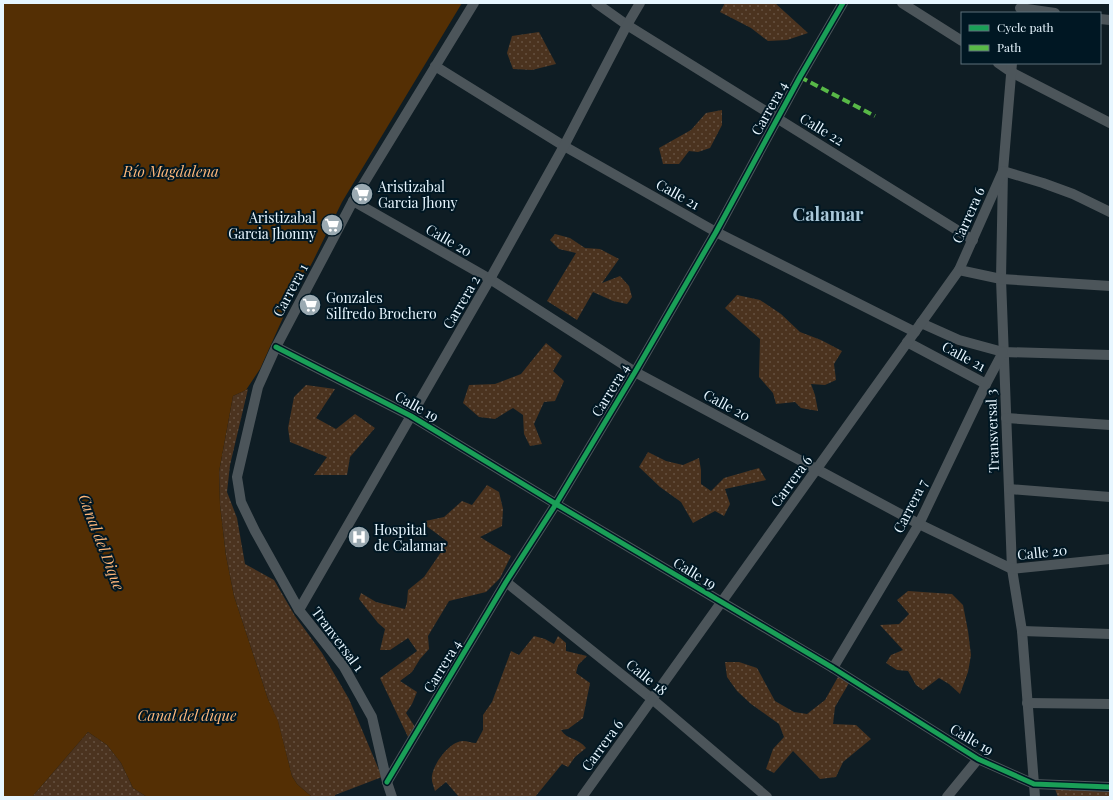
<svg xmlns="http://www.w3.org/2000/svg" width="1113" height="800" viewBox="0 0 1113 800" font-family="'Playfair Display',serif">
	<defs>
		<pattern id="grass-dots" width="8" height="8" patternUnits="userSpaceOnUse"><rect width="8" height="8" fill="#4b331f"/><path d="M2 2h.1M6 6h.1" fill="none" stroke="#655141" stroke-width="1.8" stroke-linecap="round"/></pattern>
	</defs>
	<rect width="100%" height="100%" fill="#0f1d24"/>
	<g fill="url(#grass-dots)">
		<path d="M 725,3 L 775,3 L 808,33 L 787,40 L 768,41 L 751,28 L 720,12 Z"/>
		<path d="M 539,32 L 556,64 L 532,70 L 513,69 L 507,53 L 512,36 Z"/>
		<path d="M 722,110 L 722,125 L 710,148 L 698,152 L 689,151 L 679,164 L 663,164 L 659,148 L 691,130 L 706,113 Z"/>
		<path d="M 555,234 L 570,238 L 585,248 L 600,249 L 619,259 L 602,283 L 620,276 L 629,286 L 632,297 L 627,304 L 613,301 L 593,292 L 577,320 L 547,301 L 576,253 L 559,249 L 550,240 Z"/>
		<path d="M 737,295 L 760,300 L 781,314 L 800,332 L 821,340 L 842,351 L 834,364 L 836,380 L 825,385 L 811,384 L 815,395 L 818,411 L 801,408 L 795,402 L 776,404 L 773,393 L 759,377 L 760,339 L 725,308 Z"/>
		<path d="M 546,343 L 562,356 L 553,371 L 564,381 L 555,401 L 544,402 L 534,424 L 542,444 L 530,446 L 524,434 L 523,415 L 513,408 L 495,419 L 479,417 L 463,403 L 469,385 L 495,384 L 521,374 Z"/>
		<path d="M 306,385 L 335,389 L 316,418 L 336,429 L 355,414 L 375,428 L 350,457 L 347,475 L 314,475 L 327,457 L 290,442 L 288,428 L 294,397 Z"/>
		<path d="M 248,389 L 230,465 L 227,492 L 237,518 L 245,564 L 274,580 L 295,616 L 322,653 L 349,699 L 382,777 L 335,795 L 335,797 L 312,797 L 297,784 L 292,776 L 278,722 L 268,699 L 234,596 L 226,556 L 220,505 L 219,472 L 233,396 Z"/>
		<path d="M 648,452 L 666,461 L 683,465 L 699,458 L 701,470 L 701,484 L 711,491 L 724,478 L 759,468 L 766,480 L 725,489 L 730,504 L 724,516 L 715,511 L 693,523 L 681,502 L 660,487 L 639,467 Z"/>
		<path d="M 487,485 L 499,492 L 503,509 L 502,526 L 480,537 L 511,556 L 500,578 L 486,592 L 449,601 L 428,636 L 429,649 L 420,659 L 412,672 L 400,681 L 417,692 L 412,704 L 406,713 L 415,727 L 408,737 L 380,678 L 417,651 L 408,638 L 390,650 L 380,650 L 385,629 L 378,623 L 359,599 L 361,593 L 376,602 L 405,609 L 407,602 L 408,590 L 424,577 L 448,542 L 421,522 L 444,517 L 462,501 L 472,505 Z"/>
		<path d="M 908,591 L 952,594 L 963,605 L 968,631 L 971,655 L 968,672 L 960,694 L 949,684 L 939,678 L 923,690 L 916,685 L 908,671 L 897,670 L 886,663 L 891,655 L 903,650 L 880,625 L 899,624 L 909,614 L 897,600 Z"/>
		<path d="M 534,636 L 545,639 L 554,644 L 558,636 L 566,643 L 566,651 L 587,656 L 578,665 L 576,673 L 590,683 L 583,718 L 568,729 L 561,730 C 567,740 579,738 586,748 L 575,757 L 568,767 L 562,764 L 535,797 L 459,797 L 446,782 L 435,791 C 434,787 431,781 432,776 C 433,764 450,741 463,741 C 467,741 472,743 476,743 L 483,730 L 483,715 L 492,702 L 511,651 L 519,655 Z"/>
		<path d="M 725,662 L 739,662 L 757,668 L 775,701 L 794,712 L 807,714 L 825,700 L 838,677 L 849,683 L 835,707 L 833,724 L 856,725 L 871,739 L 843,762 L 836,777 L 820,779 L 793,751 L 774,773 L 766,769 L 773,749 L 784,737 L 779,724 L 751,704 L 737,691 L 727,677 Z"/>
		<path d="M 88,732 L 107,745 L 121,763 L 133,788 L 147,797 L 32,797 Z"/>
		<path d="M 1055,789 L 1110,792 L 1110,797 L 1058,797 Z"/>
	</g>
	<path fill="#542f04" d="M 3,3 L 462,3 L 342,202 L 313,261 L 286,311 L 260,369 L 246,390 L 233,396 L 219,472 L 220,505 L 226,556 L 234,596 L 268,699 L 278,721 L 292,776 L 297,784 L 312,797 L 147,797 L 133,788 L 121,763 L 107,745 L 88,732 L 32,797 L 3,797 Z"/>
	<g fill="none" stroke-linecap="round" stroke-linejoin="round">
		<g stroke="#4c555a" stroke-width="10">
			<path d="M 596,3 L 627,25 L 973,240"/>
			<path d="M 902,3 L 962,41"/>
			<path d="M 1020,8 L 1055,13"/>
			<path d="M 1100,19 L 1110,20"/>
			<path d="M 998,63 L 1011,72 L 1110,123"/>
			<path d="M 1012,63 L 1003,171 L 1001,279 L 1012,569 L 1022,631 L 1035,797"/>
			<path d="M 435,66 L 564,146 L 716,232 L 915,332"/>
			<path d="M 353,201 L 490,279 L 635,372 L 919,524 L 1012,569 L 1110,559"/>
			<path d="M 959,270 L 1001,279 L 1110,286"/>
			<path d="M 921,323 L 959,340 L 1003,352 L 1110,355"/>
			<path d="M 907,342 L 986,384"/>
			<path d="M 276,347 L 411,416 L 556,504 L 833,668 L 978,759 L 1034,784 L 1110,787"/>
			<path d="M 1006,418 L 1110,425"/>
			<path d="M 1009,489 L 1110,497"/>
			<path d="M 506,582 L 652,699 L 767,797"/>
			<path d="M 299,610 L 490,279 L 564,146 L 627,25 L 640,3"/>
			<path d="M 1022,631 L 1110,634"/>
			<path d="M 833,668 L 919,524 L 986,384 L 1003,352"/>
			<path d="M 1027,703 L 1110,704"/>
			<path d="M 387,782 L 506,582 L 556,504 L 635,372 L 716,232 L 800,77 L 843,3"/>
			<path d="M 392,797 L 387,782 L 372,717 L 344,667 L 299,610 L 255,531 L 241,502 L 237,477 L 258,387 L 276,347 L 353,201 L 474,3"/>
			<path d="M 582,797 L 959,270 L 1003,171 L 1043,183 L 1073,194 L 1110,212"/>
			<path d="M 947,797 L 978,759"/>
		</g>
		<path stroke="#58b947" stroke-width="4" stroke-dasharray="8 4" stroke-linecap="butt" d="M 800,77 L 875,116"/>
		<g stroke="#001723" stroke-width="8">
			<g id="cycleway">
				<path d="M 276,347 L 411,416 L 556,504 L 833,668 L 978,759 L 1034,784 L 1110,787"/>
				<path d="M 387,782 L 506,582 L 556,504 L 635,372 L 716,232 L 800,77 L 843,3"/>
			</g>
		</g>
		<use href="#cycleway" stroke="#1a9f57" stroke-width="5"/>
	</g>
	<defs>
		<g id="supermarket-disc" transform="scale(1.15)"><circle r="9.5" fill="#9baab2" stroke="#001723"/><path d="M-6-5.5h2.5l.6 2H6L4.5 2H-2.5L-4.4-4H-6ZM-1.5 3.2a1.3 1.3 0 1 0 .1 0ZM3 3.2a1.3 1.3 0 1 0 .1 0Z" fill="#fff"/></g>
		<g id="hospital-disc" transform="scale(1.15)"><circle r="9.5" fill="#9baab2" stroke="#001723"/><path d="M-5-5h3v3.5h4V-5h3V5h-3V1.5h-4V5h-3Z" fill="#fff"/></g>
	</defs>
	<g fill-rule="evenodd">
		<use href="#supermarket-disc" x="362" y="194"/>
		<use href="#supermarket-disc" x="332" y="225"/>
		<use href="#supermarket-disc" x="310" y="305"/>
		<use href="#hospital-disc" x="359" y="537"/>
	</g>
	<g text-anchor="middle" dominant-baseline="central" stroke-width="4" stroke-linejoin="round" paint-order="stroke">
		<g font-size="14" fill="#e7f6ff" stroke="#001723">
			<text transform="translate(769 108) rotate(-61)">Carrera 4</text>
			<text transform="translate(822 129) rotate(31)">Calle 22</text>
			<text transform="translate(678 194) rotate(29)">Calle 21</text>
			<text transform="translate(968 215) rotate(-66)">Carrera 6</text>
			<text transform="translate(449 240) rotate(30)">Calle 20</text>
			<text transform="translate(290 290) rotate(-62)">Carrera 1</text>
			<text transform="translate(461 302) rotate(-60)">Carrera 2</text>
			<text transform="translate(964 356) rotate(28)">Calle 21</text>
			<text transform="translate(610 390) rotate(-59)">Carrera 4</text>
			<text transform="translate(727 405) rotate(28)">Calle 20</text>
			<text transform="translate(417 406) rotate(29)">Calle 19</text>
			<text transform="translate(992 431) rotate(-92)">Transversal 3</text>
			<text transform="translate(791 481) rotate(-54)">Carrera 6</text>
			<text transform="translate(910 506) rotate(-63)">Carrera 7</text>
			<text transform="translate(1042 552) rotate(-6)">Calle 20</text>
			<text transform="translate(695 573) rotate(31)">Calle 19</text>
			<text transform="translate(338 639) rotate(53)">Tranversal 1</text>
			<text transform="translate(442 666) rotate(-59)">Carrera 4</text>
			<text transform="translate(647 677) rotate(39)">Calle 18</text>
			<text transform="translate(972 739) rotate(30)">Calle 19</text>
			<text transform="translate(602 745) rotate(-54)">Carrera 6</text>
		</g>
		<g font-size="14" fill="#e7f6ff" stroke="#001723" text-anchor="start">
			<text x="378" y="186">Aristizabal<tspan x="378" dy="16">Garcia Jhony</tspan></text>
			<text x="316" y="217" text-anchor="end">Aristizabal<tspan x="316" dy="16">Garcia Jhonny</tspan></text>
			<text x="326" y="297">Gonzales<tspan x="326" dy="16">Silfredo Brochero</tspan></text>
			<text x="374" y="529">Hospital<tspan x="374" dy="16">de Calamar</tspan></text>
		</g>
		<g font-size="15" font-style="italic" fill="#feb87b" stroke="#001723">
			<text x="171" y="171">Río Magdalena</text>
			<text transform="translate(102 542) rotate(69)">Canal del Dique</text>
			<text x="187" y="715">Canal del dique</text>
		</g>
		<g font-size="18" font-weight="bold" fill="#a9c7d8" stroke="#001723">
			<text x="828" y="214">Calamar</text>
		</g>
	</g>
	<rect width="1113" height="800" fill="none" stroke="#e7f6ff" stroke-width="8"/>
	<rect x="961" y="12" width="140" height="52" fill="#001723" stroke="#5c707b"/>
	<rect x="969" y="25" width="20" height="6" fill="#1a9f57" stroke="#5c707b"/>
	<text x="997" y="32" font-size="12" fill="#e7f6ff">Cycle path</text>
	<rect x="969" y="45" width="20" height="6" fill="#58b947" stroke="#5c707b"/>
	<text x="997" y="52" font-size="12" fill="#e7f6ff">Path</text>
</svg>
